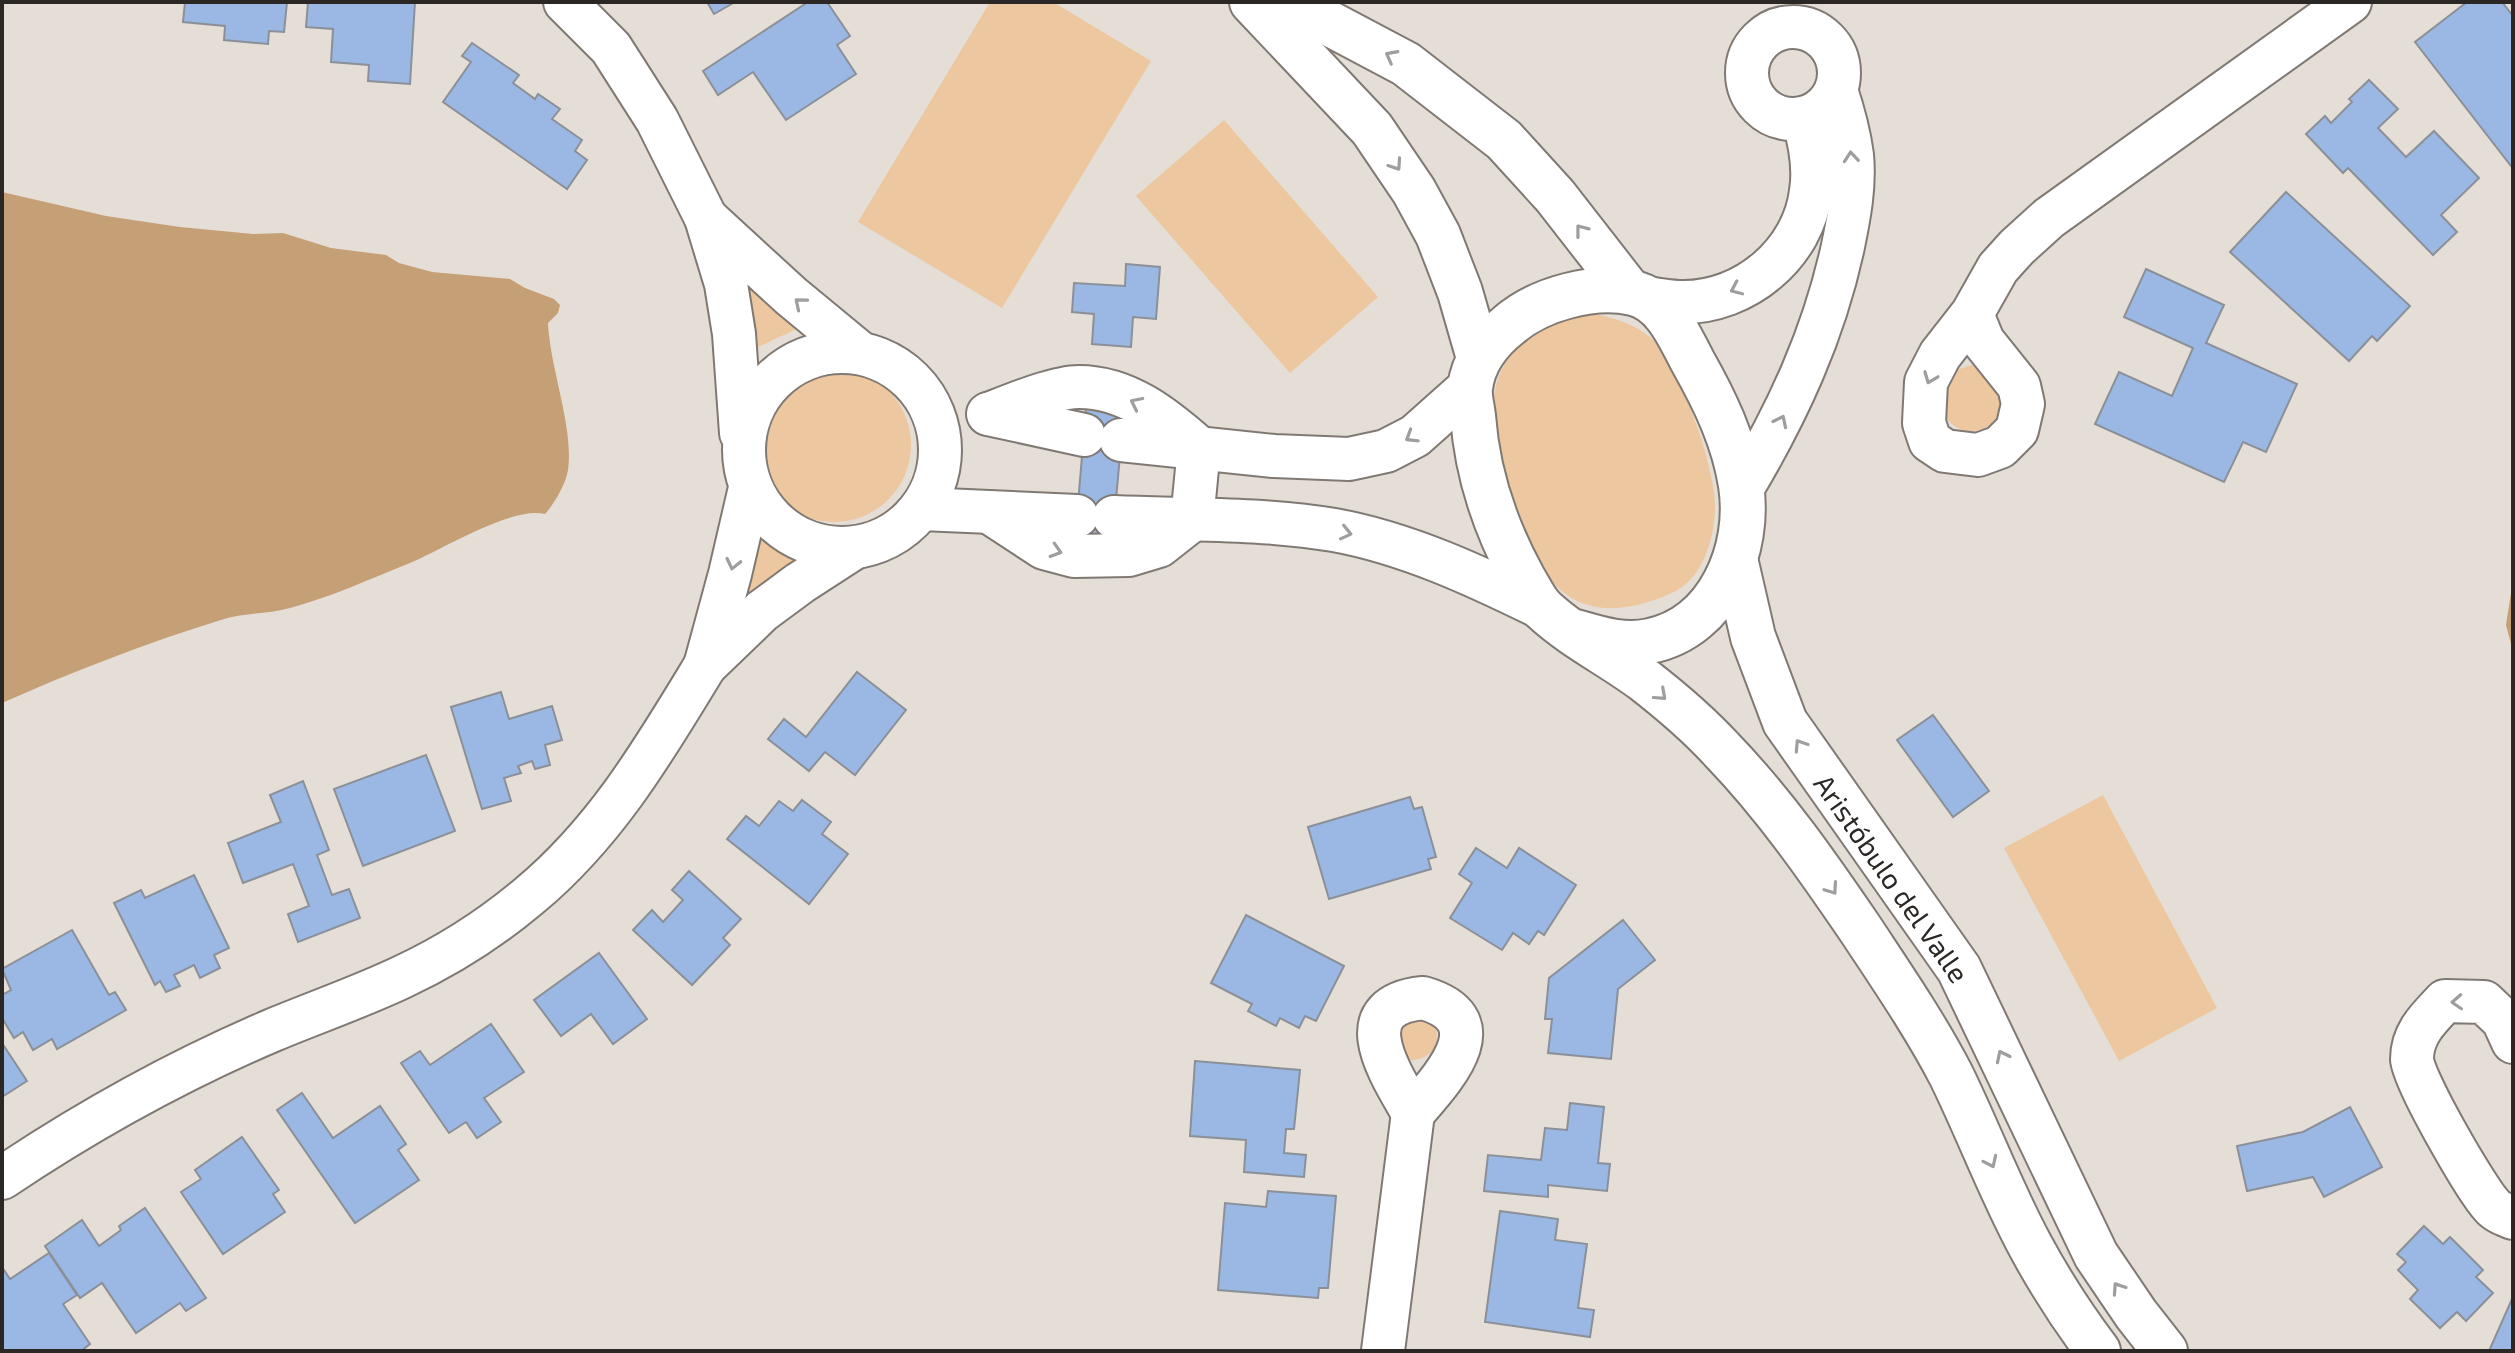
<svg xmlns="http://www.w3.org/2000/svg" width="2515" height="1353" viewBox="0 0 2515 1353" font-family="'Exo 2',sans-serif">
	<rect width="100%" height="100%" fill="#e5ded6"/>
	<g fill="#ecc79f">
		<path d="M 990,2 L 1053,2 L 1151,61 L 1002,308 L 858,222 Z"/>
		<path d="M 1224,120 L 1378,297 L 1290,373 L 1136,196 Z"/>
		<path d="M 739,269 L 801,327 L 752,350 Z"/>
		<path d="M 1596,314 C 1616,319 1635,324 1651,338 C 1679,363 1716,469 1715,506 C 1715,536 1704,576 1676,591 C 1643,607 1600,618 1567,595 C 1541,576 1534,553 1521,525 C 1495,470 1471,386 1524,340 C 1537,329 1548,319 1566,316 C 1575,314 1586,315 1596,314 Z"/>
		<path d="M 1971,365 L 1982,367 L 2005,398 C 1998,419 1993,429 1969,432 C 1946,426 1942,414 1939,391 L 1951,372 Z"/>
		<circle cx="834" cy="445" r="77"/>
		<path d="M 748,528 L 800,558 L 732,617 Z"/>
		<path d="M 2103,795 L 2217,1008 L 2119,1061 L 2004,848 Z"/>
		<path d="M 1420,1012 L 1436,1028 C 1441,1050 1424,1064 1403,1059 L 1389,1030 Z"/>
	</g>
	<g fill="#c59f76">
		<path d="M 2,192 L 106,216 L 180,227 L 253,234 L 283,233 L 331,248 L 386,255 L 399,263 L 432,272 L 510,279 L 525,288 L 554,299 L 560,305 L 558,313 L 548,323 C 550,368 574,428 568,470 C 566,484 554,504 545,514 C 512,506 443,549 410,563 C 370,579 331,597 290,608 C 269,614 245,613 224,619 C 149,642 74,671 2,703 Z"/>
		<path d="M 2513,580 L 2513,651 L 2506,625 Z"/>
	</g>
	<g fill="#9bb8e4" stroke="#8b9098" stroke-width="2">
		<path d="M 185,2 L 287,2 L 284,32 L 269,31 L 268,44 L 224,40 L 225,26 L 183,22 Z"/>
		<path d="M 308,2 L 415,2 L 410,84 L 368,81 L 369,65 L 331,62 L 333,29 L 306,27 Z"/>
		<path d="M 707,2 L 735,2 L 714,14 Z"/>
		<path d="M 808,2 L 827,2 L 850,36 L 837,45 L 856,74 L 786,120 L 753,72 L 718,95 L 703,71 Z"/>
		<path d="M 2467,2 L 2502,2 L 2513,16 L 2513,164 L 2511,166 L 2415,42 Z"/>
		<path d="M 472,43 L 519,75 L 513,83 L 535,99 L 538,94 L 560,109 L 552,119 L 582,140 L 575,151 L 587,160 L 567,189 L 443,102 L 471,62 L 462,56 Z"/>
		<path d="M 2369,80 L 2398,109 L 2378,128 L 2406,157 L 2434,131 L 2479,178 L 2441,215 L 2457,232 L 2433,255 L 2348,168 L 2343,173 L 2306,134 L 2325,116 L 2331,123 L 2352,102 L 2349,99 Z"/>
		<path d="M 2286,192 L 2410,306 L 2377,341 L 2372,336 L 2349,361 L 2230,252 Z"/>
		<path d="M 1126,264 L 1160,267 L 1156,319 L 1133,317 L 1131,347 L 1092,344 L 1094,314 L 1072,312 L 1074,283 L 1125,286 Z"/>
		<path d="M 2146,269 L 2224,305 L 2206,343 L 2297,384 L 2266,452 L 2243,442 L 2224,482 L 2095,424 L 2119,372 L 2172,396 L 2193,348 L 2124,317 Z"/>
		<path d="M 1086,408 L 1124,412 L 1112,543 L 1075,540 Z"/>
		<path d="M 857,672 L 906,710 L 855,775 L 825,752 L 809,771 L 768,739 L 784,719 L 806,737 Z"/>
		<path d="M 501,692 L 509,719 L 552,706 L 562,740 L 545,745 L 550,765 L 535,769 L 532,761 L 518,766 L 521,773 L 504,778 L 511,801 L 482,809 L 451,707 Z"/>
		<path d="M 1933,715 L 1989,791 L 1953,817 L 1897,740 Z"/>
		<path d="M 426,755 L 455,831 L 363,866 L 334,789 Z"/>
		<path d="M 303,781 L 329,850 L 317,855 L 332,895 L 349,889 L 360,918 L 298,942 L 288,914 L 309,906 L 293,864 L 243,883 L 228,843 L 281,822 L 270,795 Z"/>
		<path d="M 1410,797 L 1414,809 L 1422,807 L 1436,857 L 1428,859 L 1431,869 L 1329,899 L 1308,827 Z"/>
		<path d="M 802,800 L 831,822 L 822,834 L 848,854 L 809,904 L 727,839 L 746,816 L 759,826 L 779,801 L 793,811 Z"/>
		<path d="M 1476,848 L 1507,868 L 1519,848 L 1576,885 L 1544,935 L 1538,931 L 1529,944 L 1513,933 L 1502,950 L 1450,918 L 1472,883 L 1459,874 Z"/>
		<path d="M 689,871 L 741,919 L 723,938 L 730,945 L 692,985 L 633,930 L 652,910 L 663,922 L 683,900 L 672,890 Z"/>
		<path d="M 194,875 L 229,948 L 214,955 L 220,968 L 200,978 L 194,965 L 174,975 L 180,986 L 166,992 L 160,981 L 155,985 L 114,903 L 141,890 L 145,898 Z"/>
		<path d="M 1246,915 L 1344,966 L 1316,1021 L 1305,1016 L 1299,1028 L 1280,1018 L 1276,1026 L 1248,1011 L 1252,1004 L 1211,983 Z"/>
		<path d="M 1623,920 L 1655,960 L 1618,989 L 1611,1059 L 1548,1053 L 1552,1019 L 1545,1019 L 1549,978 Z"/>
		<path d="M 72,930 L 109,995 L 115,992 L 126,1010 L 57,1049 L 52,1039 L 33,1050 L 23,1032 L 14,1038 L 2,1018 L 2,995 L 11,990 L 2,969 Z"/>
		<path d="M 599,953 L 647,1019 L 613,1044 L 591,1014 L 561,1036 L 534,1000 Z"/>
		<path d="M 491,1024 L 524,1072 L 484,1098 L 501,1122 L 477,1138 L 466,1122 L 449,1133 L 401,1063 L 420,1051 L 430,1065 Z"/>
		<path d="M 2,1043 L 27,1081 L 2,1097 Z"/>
		<path d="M 1195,1061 L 1300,1070 L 1294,1129 L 1286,1129 L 1284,1153 L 1306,1155 L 1304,1177 L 1244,1172 L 1246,1140 L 1190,1136 Z"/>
		<path d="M 302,1093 L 333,1138 L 380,1106 L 406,1144 L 398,1150 L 419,1180 L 355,1223 L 277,1110 Z"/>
		<path d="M 1570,1103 L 1604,1107 L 1598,1163 L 1610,1164 L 1607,1191 L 1548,1185 L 1548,1197 L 1484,1191 L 1488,1155 L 1541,1160 L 1545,1128 L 1567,1130 Z"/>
		<path d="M 2350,1107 L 2382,1167 L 2324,1197 L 2313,1177 L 2247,1191 L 2237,1146 L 2303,1132 Z"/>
		<path d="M 242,1137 L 279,1190 L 273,1194 L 285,1212 L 223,1254 L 181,1192 L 201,1179 L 195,1170 Z"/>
		<path d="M 1268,1191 L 1336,1196 L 1328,1288 L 1319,1288 L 1318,1298 L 1218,1290 L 1225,1203 L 1266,1207 Z"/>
		<path d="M 145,1208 L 206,1298 L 186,1311 L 180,1303 L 136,1333 L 102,1283 L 80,1298 L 45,1246 L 82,1220 L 99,1246 L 121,1230 L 119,1226 Z"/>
		<path d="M 1500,1211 L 1558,1219 L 1555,1240 L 1587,1244 L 1578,1308 L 1594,1310 L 1590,1337 L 1485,1322 Z"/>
		<path d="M 2424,1226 L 2443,1244 L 2450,1237 L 2483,1270 L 2476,1277 L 2493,1293 L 2466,1321 L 2457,1312 L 2440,1328 L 2410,1299 L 2418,1290 L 2398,1270 L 2406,1262 L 2397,1254 Z"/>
		<path d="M 49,1253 L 77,1295 L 63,1304 L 90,1344 L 81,1351 L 2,1351 L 2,1267 L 10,1279 Z"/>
		<path d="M 2512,1299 L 2513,1351 L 2489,1351 Z"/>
	</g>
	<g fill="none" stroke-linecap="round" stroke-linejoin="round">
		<g stroke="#807973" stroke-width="46">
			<g id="minor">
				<path d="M 565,2 L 611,48 L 657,120 L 706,218"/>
				<circle cx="1793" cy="73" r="46"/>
				<path d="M 1651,299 C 1662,300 1672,302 1682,302 C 1745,303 1804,253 1811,191 C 1815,166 1810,142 1803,118"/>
				<path d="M 1972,314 L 1983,341 L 2019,386 L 2023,404 L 2017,430 L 2000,447 L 1978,455 L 1945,451 L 1930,441 L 1924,423 L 1926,382 L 1940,355 L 1972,314 L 1998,268 L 2017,247 L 2049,218 L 2350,2"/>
				<circle cx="842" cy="450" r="98"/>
				<path d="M 988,414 L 1084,435"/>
				<path d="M 989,414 C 1012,405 1055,387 1079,387 C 1127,387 1165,418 1199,448 L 1192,520 L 1159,546 L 1129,555 L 1074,556 L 1044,548 L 989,512"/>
				<path d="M 741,433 L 734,334 L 726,284 L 706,218 L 791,296 L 860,353"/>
				<path d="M 1121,440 L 1274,456 L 1349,459 L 1386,451 L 1415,436 L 1470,387"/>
				<path d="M 750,488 L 730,574 L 705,666 L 762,611 L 800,583 L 854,548"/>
				<path d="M 1742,489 C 1788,412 1824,334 1843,246 C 1849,217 1855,186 1852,155 C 1849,133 1843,111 1836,90"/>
				<path d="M 922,509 L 1077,516"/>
				<path d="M 1114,517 C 1187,520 1262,518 1334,530 C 1406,543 1475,575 1540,607"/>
				<path d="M 1423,998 C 1499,1020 1443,1078 1413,1113 C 1390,1073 1345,1006 1423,998 Z"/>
				<path d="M 2513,1042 L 2503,1020 L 2484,1002 L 2445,1001 C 2429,1018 2412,1033 2412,1059 C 2412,1078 2476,1189 2492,1206 C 2497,1212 2506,1215 2513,1218"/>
				<path d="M 2,1178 C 87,1121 179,1070 273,1030 C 316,1012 360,997 402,977 C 447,956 491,928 529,896 C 606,832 654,750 705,666"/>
				<path d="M 1383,1351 L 1413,1113"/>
			</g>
		</g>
		<g stroke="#807973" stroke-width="48">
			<g id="tertiary">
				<path d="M 1252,2 L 1372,129 L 1414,191 L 1438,235 L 1460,292 L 1479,358"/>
				<path d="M 1289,2 L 1406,64 L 1504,140 L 1555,196 L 1629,291"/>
				<path d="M 1736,563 L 1753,637 L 1785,722 L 1959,969 L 2096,1255 L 2136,1314 L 2165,1351"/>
				<path d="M 1576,632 C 1600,639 1625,647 1650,641 C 1719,627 1751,549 1741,485 C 1734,440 1715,401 1693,362 C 1679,336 1665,300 1633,293 C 1594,284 1539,299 1509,325 C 1490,340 1473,362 1470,388 C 1469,397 1472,407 1473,416 C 1477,473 1495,527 1523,578 C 1529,588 1535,601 1543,609 C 1573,637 1612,656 1644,680 C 1671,701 1699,725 1722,750 C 1775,805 1818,867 1861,930 C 1892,977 1925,1025 1951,1075 C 1979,1132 2001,1192 2031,1247 C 2051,1284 2073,1318 2098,1351"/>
			</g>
		</g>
		<use href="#minor" stroke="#fff" stroke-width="42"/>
		<use href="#tertiary" stroke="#fff" stroke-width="44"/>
	</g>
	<defs><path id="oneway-chevron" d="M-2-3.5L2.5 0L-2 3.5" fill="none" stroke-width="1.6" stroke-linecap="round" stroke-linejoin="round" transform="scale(2)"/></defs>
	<g stroke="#9f9e9d">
		<use href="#oneway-chevron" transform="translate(1391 56) rotate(-152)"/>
		<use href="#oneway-chevron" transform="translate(1851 157) rotate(-95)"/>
		<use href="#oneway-chevron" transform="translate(1396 165) rotate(56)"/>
		<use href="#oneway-chevron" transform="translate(1581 230) rotate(-128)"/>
		<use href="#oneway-chevron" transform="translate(1736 289) rotate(156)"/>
		<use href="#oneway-chevron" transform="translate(800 303) rotate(-140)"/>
		<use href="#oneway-chevron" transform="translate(1930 378) rotate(111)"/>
		<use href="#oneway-chevron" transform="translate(1136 403) rotate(-154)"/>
		<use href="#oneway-chevron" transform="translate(1781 421) rotate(-64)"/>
		<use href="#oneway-chevron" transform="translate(1411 437) rotate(148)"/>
		<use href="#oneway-chevron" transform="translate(1346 533) rotate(13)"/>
		<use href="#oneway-chevron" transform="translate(1056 551) rotate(17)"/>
		<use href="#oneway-chevron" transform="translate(733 564) rotate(103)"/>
		<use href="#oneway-chevron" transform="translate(1661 695) rotate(42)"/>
		<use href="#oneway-chevron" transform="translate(1800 745) rotate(-123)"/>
		<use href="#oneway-chevron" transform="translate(1832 889) rotate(55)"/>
		<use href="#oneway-chevron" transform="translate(2457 1002) rotate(177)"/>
		<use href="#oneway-chevron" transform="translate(2002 1056) rotate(-116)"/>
		<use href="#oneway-chevron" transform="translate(1991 1162) rotate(65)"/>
		<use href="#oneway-chevron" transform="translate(2118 1288) rotate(-124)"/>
	</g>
	<g text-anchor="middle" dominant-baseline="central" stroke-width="7" stroke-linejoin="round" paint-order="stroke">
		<g font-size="28" fill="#2a2725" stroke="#fff">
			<text transform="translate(1892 878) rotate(55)">Aristóbulo del Valle</text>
		</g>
	</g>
	<rect width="2515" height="1353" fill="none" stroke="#2a2725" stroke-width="8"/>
</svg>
